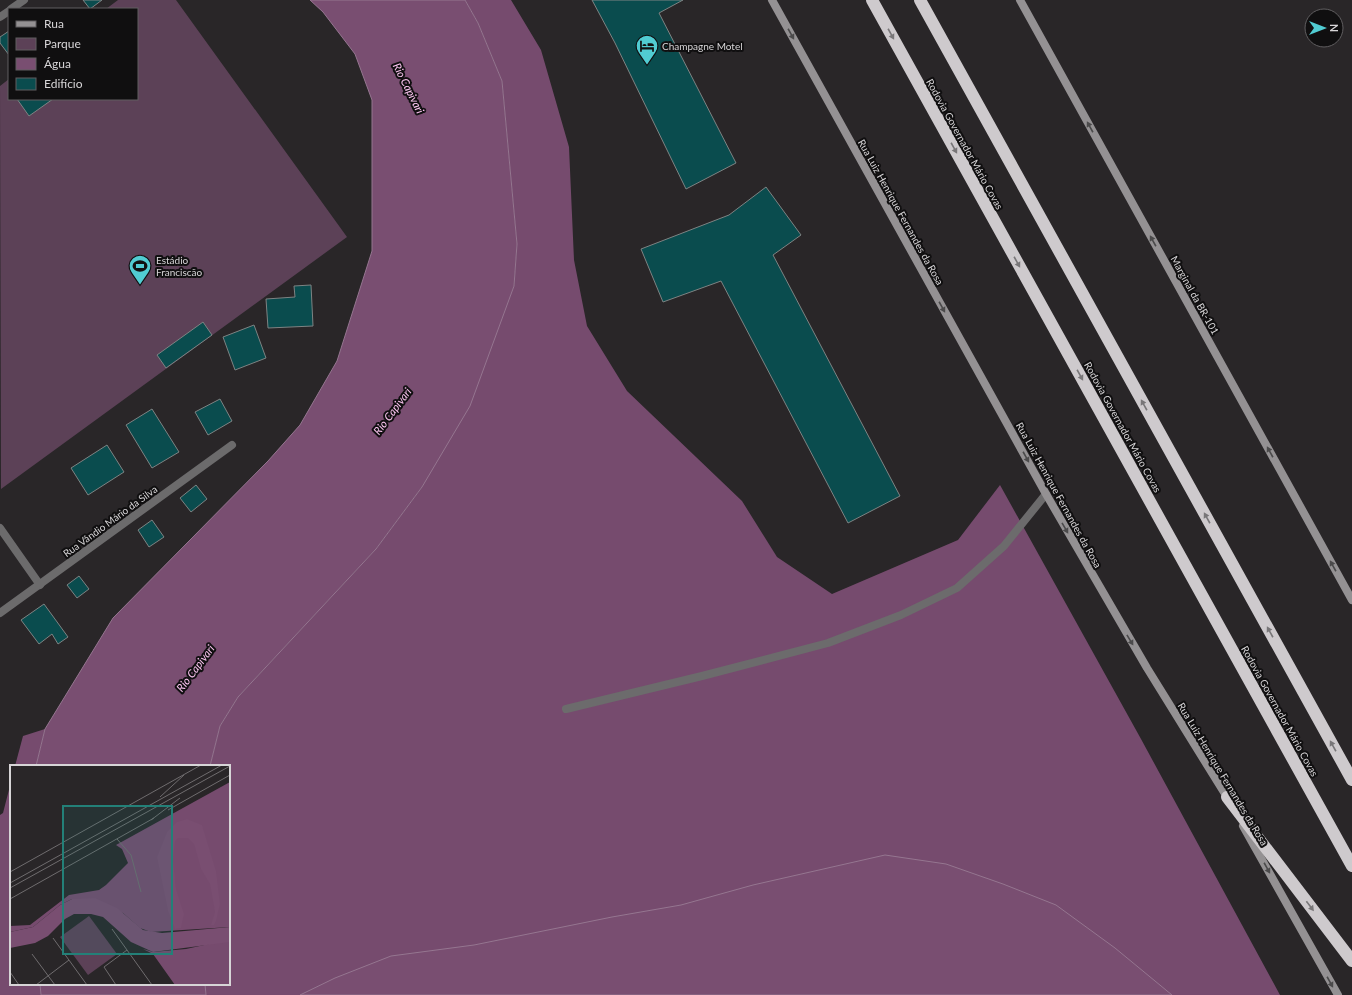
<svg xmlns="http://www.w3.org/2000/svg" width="1352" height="995" viewBox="0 0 1352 995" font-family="Lato,sans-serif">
	<rect width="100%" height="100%" fill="#292628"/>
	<path fill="#5c4157" d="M 118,0 L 176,0 L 347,237 L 1,489 L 0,86 L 9,79 L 9,99 L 137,99 L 137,9 L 106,9 Z"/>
	<g fill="#764b6e">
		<path d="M 465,0 L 511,0 L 541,50 L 569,147 L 574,260 L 587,326 L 627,391 L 742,501 L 777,557 L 832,594 L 958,540 L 1000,485 L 1141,739 L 1280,995 L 206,995 L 205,984 L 229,984 L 229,766 L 210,766 L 220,726 L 238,697 L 376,549 L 422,487 L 514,286 L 517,244 L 502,81 L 478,23 Z"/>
		<path d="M 45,729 L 36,766 L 15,766 L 23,736 Z"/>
		<path d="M 11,782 L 11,984 L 40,984 L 41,995 L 0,995 L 0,815 L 3,813 Z"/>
	</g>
	<g fill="#794e71" stroke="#957690">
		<path d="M 310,0 L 465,0 L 478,23 L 502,81 L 517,244 L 514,286 L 470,406 L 422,487 L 376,549 L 238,697 L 220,726 L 210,766 L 36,766 L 45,729 L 113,618 L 268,461 L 300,425 L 337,361 L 372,251 L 372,100 L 355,54 L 323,12 Z"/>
		<path d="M 885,855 L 946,864 L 1003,884 L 1056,905 L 1115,948 L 1172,995 L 300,995 L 335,978 L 391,956 L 474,945 L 612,917 L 681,905 L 753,885 Z"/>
		<path d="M 40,984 L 205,984 L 206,995 L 41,995 Z"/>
	</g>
	<g fill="#0a4c4e" stroke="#7e8383">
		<path d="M 83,0 L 102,0 L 90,9 Z"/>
		<path d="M 592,0 L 683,0 L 659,13 L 736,163 L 686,189 L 615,43 Z"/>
		<path d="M 9,31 L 9,55 L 0,43 L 0,37 Z"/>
		<path d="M 17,99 L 53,99 L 29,116 Z"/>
		<path d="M 766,187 L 801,235 L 773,255 L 900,496 L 848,523 L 721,281 L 663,302 L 641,249 L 729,215 Z"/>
		<path d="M 311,285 L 313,326 L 268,328 L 266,299 L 295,297 L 294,286 Z"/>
		<path d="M 203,322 L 212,335 L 166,368 L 157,355 Z"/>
		<path d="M 254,325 L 266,358 L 235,370 L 223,337 Z"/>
		<path d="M 220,399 L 232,421 L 208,435 L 195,412 Z"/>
		<path d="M 152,409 L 179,452 L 152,468 L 126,425 Z"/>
		<path d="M 107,445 L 124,472 L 88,495 L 71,468 Z"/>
		<path d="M 196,485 L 207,499 L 191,512 L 180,498 Z"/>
		<path d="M 152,520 L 164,537 L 149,547 L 138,530 Z"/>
		<path d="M 79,576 L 89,589 L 77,598 L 67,585 Z"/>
		<path d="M 44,604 L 68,637 L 58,644 L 52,634 L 39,644 L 21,620 Z"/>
	</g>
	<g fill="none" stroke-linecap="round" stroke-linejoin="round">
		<path stroke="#6c6b6c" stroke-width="8" d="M 566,709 L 702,676 L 828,643 L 901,615 L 957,588 L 1004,546 L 1046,494"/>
		<g stroke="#6c6b6c" stroke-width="8">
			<path d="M 11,9 L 24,0"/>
			<path d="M 0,17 L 9,11"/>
			<path d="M 0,528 L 40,585"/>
			<path d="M 0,613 L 232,445"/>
		</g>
		<g stroke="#949193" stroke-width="8">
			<path d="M 772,0 L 1046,494 L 1147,668 L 1230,802"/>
			<path d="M 1020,0 L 1352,600"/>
			<path d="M 1243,826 L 1338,995"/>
		</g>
		<g stroke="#cecacd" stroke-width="12">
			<path d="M 872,0 L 1352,866"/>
			<path d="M 920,0 L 1352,780"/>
			<path d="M 1227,797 L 1352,961"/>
		</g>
	</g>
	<defs><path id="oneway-solid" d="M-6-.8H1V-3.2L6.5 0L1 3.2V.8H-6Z"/></defs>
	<g fill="#4b4a4b">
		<use href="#oneway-solid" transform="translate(791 34) rotate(61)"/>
		<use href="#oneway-solid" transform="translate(1090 127) rotate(-119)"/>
		<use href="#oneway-solid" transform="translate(1153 241) rotate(-119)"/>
		<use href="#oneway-solid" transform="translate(942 307) rotate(61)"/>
		<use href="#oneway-solid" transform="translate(1270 452) rotate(-119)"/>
		<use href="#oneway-solid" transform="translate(1026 457) rotate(61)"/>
		<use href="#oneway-solid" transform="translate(1065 528) rotate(60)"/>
		<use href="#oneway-solid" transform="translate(1333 566) rotate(-119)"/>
		<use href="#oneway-solid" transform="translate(1130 640) rotate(59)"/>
		<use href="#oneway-solid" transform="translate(1267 868) rotate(61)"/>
		<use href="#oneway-solid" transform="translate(1330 982) rotate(61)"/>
	</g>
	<g fill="#787678">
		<use href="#oneway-solid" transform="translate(891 34) rotate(61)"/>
		<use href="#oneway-solid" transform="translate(954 148) rotate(61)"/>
		<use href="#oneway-solid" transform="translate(1017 262) rotate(61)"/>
		<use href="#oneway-solid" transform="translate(1080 375) rotate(61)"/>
		<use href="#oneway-solid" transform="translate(1144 405) rotate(-119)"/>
		<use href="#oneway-solid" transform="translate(1207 518) rotate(-119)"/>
		<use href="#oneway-solid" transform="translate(1270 632) rotate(-119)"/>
		<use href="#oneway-solid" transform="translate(1333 746) rotate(-119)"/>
		<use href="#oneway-solid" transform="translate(1310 906) rotate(53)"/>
	</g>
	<defs>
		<g id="hotel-pin" transform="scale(1.15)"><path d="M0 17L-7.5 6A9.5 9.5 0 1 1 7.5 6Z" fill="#51ccd2" stroke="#100f10"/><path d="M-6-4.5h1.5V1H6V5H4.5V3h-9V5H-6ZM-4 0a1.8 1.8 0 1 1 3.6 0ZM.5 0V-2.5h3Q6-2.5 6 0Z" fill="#111"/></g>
		<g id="stadium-pin" transform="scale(1.15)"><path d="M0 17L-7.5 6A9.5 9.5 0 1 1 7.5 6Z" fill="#51ccd2" stroke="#100f10"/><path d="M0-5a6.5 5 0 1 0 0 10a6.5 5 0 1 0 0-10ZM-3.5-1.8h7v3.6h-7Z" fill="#111"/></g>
	</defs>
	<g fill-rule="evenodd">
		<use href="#hotel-pin" x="647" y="46"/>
		<use href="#stadium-pin" x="140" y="266"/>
	</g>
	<g text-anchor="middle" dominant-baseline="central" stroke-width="4" stroke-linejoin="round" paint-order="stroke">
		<g font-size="10" fill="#d7d5d7" stroke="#100f10" text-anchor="start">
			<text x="662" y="46">Champagne Motel</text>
			<text x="156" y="260">Estádio<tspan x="156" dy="12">Franciscão</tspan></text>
		</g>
		<g font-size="10" fill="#d7d5d7" stroke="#100f10">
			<text transform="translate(965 144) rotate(61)">Rodovia Governador Mário Covas</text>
			<text transform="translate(901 212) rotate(61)">Rua Luiz Henrique Fernandes da Rosa</text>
			<text transform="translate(1195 295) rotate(61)">Marginal da BR-101</text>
			<text transform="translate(1123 427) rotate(61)">Rodovia Governador Mário Covas</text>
			<text transform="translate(1059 495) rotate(61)">Rua Luiz Henrique Fernandes da Rosa</text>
			<text transform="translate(110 521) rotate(-36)">Rua Vândio Mário da Silva</text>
			<text transform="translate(1280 711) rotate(61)">Rodovia Governador Mário Covas</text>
			<text transform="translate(1223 774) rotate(59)">Rua Luiz Henrique Fernandes da Rosa</text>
		</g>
		<g font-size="11" font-style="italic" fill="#fdc6f2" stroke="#100f10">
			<text transform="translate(409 88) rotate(63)">Rio Capivari</text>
			<text transform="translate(392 411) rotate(-53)">Rio Capivari</text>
			<text transform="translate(195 668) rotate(-53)">Rio Capivari</text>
		</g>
	</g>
	<g transform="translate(10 765)">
		<rect width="220" height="220" fill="#292628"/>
		<path d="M 79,151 L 107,189 L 78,210 L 50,172 Z" fill="#5c4157"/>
		<path d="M 220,17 L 220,162 L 141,167 L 130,163 L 113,148 L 62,134 L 50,140 L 23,162 L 0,167 L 0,161 L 20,160 L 59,130 L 89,125 L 96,120 L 118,98 L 112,84 L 106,80 ZM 208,177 L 220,177 L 220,220 L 165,220 L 143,189 L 133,184 L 143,187 L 176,184 Z" fill="#764b6e"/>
		<path d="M 177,54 L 192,60 L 206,106 L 210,139 L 206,156 L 204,160 L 201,160 L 205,147 L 200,119 L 191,104 L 184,79 L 178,73 L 168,73 L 165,76 L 163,95 L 166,124 L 174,149 L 171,163 L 165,164 L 158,146 L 147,92 L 157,67 L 167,57 ZM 85,133 L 107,143 L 133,165 L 152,168 L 220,162 L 220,177 L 143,187 L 121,177 L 93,152 L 81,149 L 64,149 L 55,154 L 38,171 L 25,178 L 0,183 L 0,167 L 23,162 L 50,140 L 62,134 Z" fill="#794e71"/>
		<path fill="none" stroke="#6f6c6e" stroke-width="1" d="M 150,32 L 174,10M 158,45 L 220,10M 141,55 L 170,33M 107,74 L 121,90 L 131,127M 0,107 L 191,0M 0,118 L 212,0M 0,123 L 220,1M 0,134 L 144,53M 102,164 L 142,220M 43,173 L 77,220M 22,189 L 45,220M 0,207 L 9,220M 26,220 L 59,195M 106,220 L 94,202 L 117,185"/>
		<path fill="#238078" fill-opacity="0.15" stroke="#238078" stroke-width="2" d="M 53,41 L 162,41 L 162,189 L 53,189 Z"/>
		<rect width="220" height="220" fill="none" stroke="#d7d5d7" stroke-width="2"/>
	</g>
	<rect x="8" y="8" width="130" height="92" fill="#100f10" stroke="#605e60"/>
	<rect x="16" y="21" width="20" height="6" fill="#949193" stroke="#605e60"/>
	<text x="44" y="28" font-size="12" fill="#d7d5d7">Rua</text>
	<rect x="16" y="38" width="20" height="12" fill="#5c4157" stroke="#605e60"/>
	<text x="44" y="48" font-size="12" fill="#d7d5d7">Parque</text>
	<rect x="16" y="58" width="20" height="12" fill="#794e71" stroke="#605e60"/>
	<text x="44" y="68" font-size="12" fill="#d7d5d7">Água</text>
	<rect x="16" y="78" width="20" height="12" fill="#0a4c4e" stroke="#605e60"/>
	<text x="44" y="88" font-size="12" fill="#d7d5d7">Edifício</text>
	<g transform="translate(1324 28) rotate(90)"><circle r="19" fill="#100f10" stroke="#605e60"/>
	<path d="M0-3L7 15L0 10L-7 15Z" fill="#51ccd2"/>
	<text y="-6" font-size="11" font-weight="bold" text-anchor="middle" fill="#d7d5d7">N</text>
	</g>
</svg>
